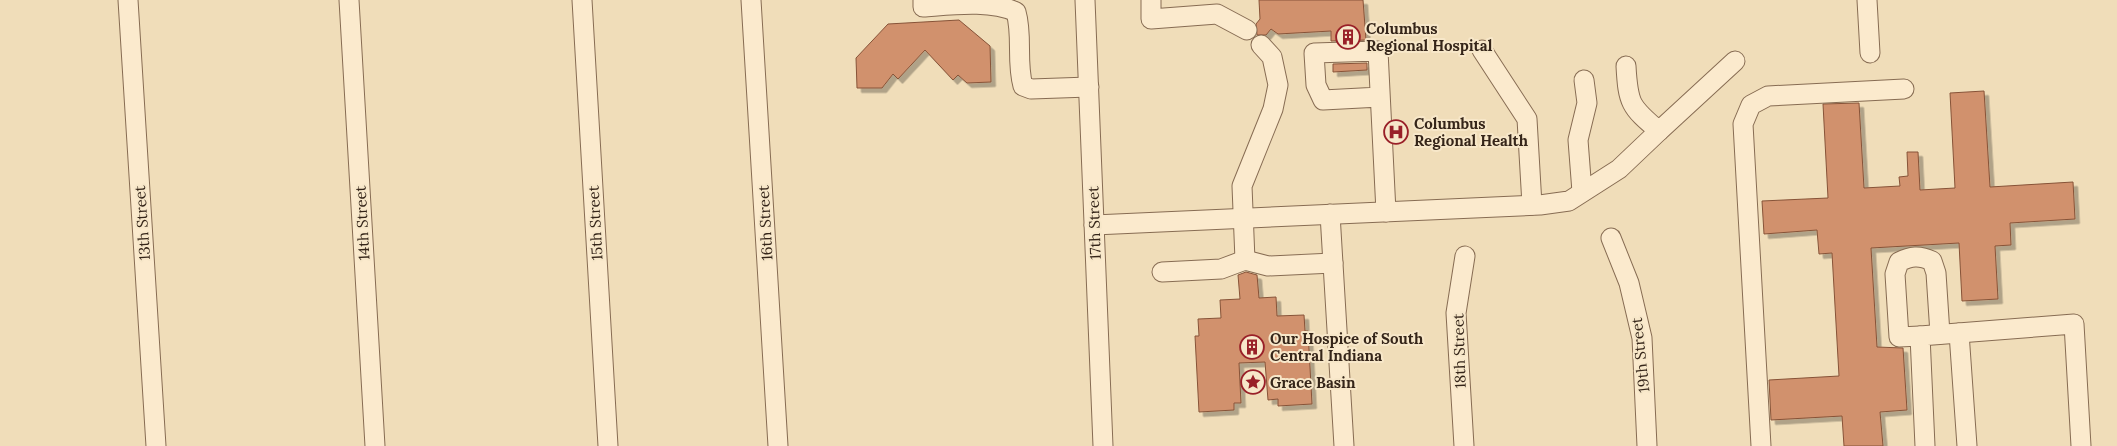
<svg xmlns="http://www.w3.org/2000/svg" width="2117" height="446" viewBox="0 0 2117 446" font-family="Lora,serif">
	<defs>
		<filter id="shadow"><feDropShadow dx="4.5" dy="4.5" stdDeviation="0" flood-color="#0004"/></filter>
	</defs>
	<rect width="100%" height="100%" fill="#f0ddb9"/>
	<g fill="#d1916d" stroke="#875338" filter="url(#shadow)">
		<path d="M 1259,0 L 1363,0 L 1366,40 L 1331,41 L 1331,31 L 1278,34 L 1271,29 L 1266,35 L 1257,35 L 1256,24 L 1260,19 Z"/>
		<path d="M 959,20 L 990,46 L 991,82 L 967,83 L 958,75 L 953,80 L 925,50 L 898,79 L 893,74 L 882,88 L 857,88 L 856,58 L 888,24 Z"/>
		<path d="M 1367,63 L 1367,70 L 1333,72 L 1333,64 Z"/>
		<path d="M 1984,91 L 1990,187 L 2073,182 L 2075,219 L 2010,223 L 2011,245 L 1995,246 L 1998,299 L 1962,301 L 1959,243 L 1871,248 L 1877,347 L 1903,348 L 1907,410 L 1880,412 L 1883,446 L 1844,446 L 1842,416 L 1771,420 L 1769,380 L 1839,376 L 1832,253 L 1819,254 L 1817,230 L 1764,234 L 1762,201 L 1828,198 L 1823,104 L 1859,103 L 1864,188 L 1900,186 L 1899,177 L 1908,176 L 1907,152 L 1918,152 L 1920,190 L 1955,188 L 1950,93 Z"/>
		<path d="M 1246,272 L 1257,275 L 1259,298 L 1276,297 L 1277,316 L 1304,315 L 1305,331 L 1308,331 L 1312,404 L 1278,406 L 1278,399 L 1268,400 L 1265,362 L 1239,363 L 1241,403 L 1234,403 L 1234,410 L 1199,412 L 1195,336 L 1199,336 L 1198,319 L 1221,318 L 1220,300 L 1240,299 L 1238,275 Z"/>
	</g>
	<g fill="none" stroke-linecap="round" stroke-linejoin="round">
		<g stroke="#876c53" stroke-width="21">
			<g id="minor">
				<path d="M 128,0 L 156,446"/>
				<path d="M 349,0 L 375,446"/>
				<path d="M 582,0 L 608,446"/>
				<path d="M 751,0 L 778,446"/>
				<path d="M 923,0 L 923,7 C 952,5 991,0 1016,12 C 1023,36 1016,62 1023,86 L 1031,89 L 1089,87"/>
				<path d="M 1085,0 L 1103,446"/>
				<path d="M 1151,0 L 1151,19 L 1217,14 L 1247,30"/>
				<path d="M 1867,0 L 1870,53"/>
				<path d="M 1482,50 L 1527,119 L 1532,205"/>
				<path d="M 1626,66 C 1628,103 1630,107 1659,131 L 1735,61"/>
				<path d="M 1380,97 L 1323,100 L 1316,85 L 1314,53 L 1378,51 L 1386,212"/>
				<path d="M 1582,192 L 1578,140 L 1587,103 L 1584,80"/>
				<path d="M 1330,214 L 1344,446"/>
				<path d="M 1094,225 L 1540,205 L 1569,201 L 1619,169 L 1659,131"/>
				<path d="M 1611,238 L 1629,283 L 1642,338 L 1647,446"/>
				<path d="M 1245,260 L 1242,186 L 1273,109 L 1278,85 L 1272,57 L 1261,45"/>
				<path d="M 1162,272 L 1221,269 L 1245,260 L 1268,266 L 1333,263"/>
				<path d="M 1959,333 L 1967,446"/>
				<path d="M 1920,336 L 1899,337 L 1895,274 L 1899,262 C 1911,256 1919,255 1932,261 L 1936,273 L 1940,334"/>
				<path d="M 1464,446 L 1456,313 L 1465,256"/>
				<path d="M 1761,446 L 1743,124 L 1751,105 L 1768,96 L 1904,89"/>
				<path d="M 1925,446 L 1920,336 L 2074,324 L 2081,446"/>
			</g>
		</g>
		<use href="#minor" stroke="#fbeacd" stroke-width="19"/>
	</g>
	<defs>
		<g id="building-ring" transform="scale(1.25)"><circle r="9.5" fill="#f7e7c9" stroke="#992028" stroke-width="1.5"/><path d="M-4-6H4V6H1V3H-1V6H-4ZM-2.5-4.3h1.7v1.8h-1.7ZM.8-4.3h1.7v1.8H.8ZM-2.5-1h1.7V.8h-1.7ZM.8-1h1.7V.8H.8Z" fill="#992028"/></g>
		<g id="hospital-ring" transform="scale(1.25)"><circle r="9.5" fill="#f7e7c9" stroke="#992028" stroke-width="1.5"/><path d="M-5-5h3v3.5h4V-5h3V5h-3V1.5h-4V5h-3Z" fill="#992028"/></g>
		<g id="sight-ring" transform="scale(1.25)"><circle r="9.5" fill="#f7e7c9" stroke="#992028" stroke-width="1.5"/><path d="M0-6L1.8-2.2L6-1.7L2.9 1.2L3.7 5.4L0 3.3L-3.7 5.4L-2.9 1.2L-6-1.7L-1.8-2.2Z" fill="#992028"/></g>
	</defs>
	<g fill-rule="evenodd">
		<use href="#building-ring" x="1348" y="37"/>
		<use href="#hospital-ring" x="1396" y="132"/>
		<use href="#building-ring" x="1252" y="347"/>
		<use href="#sight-ring" x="1253" y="382"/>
	</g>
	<g text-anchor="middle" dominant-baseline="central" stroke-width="4" stroke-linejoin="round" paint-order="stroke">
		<g font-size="15" font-weight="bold" fill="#352519" stroke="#f7e7c9" text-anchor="start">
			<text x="1366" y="28">Columbus<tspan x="1366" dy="17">Regional Hospital</tspan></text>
			<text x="1414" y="123">Columbus<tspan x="1414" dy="17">Regional Health</tspan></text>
			<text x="1270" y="338">Our Hospice of South<tspan x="1270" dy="17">Central Indiana</tspan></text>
			<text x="1270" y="382">Grace Basin</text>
		</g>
		<g font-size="15" fill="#352519" stroke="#f7e7c9">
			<text transform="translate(142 223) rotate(-94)">13th Street</text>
			<text transform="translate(362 223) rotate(-93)">14th Street</text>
			<text transform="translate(595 223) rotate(-93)">15th Street</text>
			<text transform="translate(765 223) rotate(-93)">16th Street</text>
			<text transform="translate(1094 223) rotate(-92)">17th Street</text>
			<text transform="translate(1459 351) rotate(-92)">18th Street</text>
			<text transform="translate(1640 355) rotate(-96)">19th Street</text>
		</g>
	</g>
</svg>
